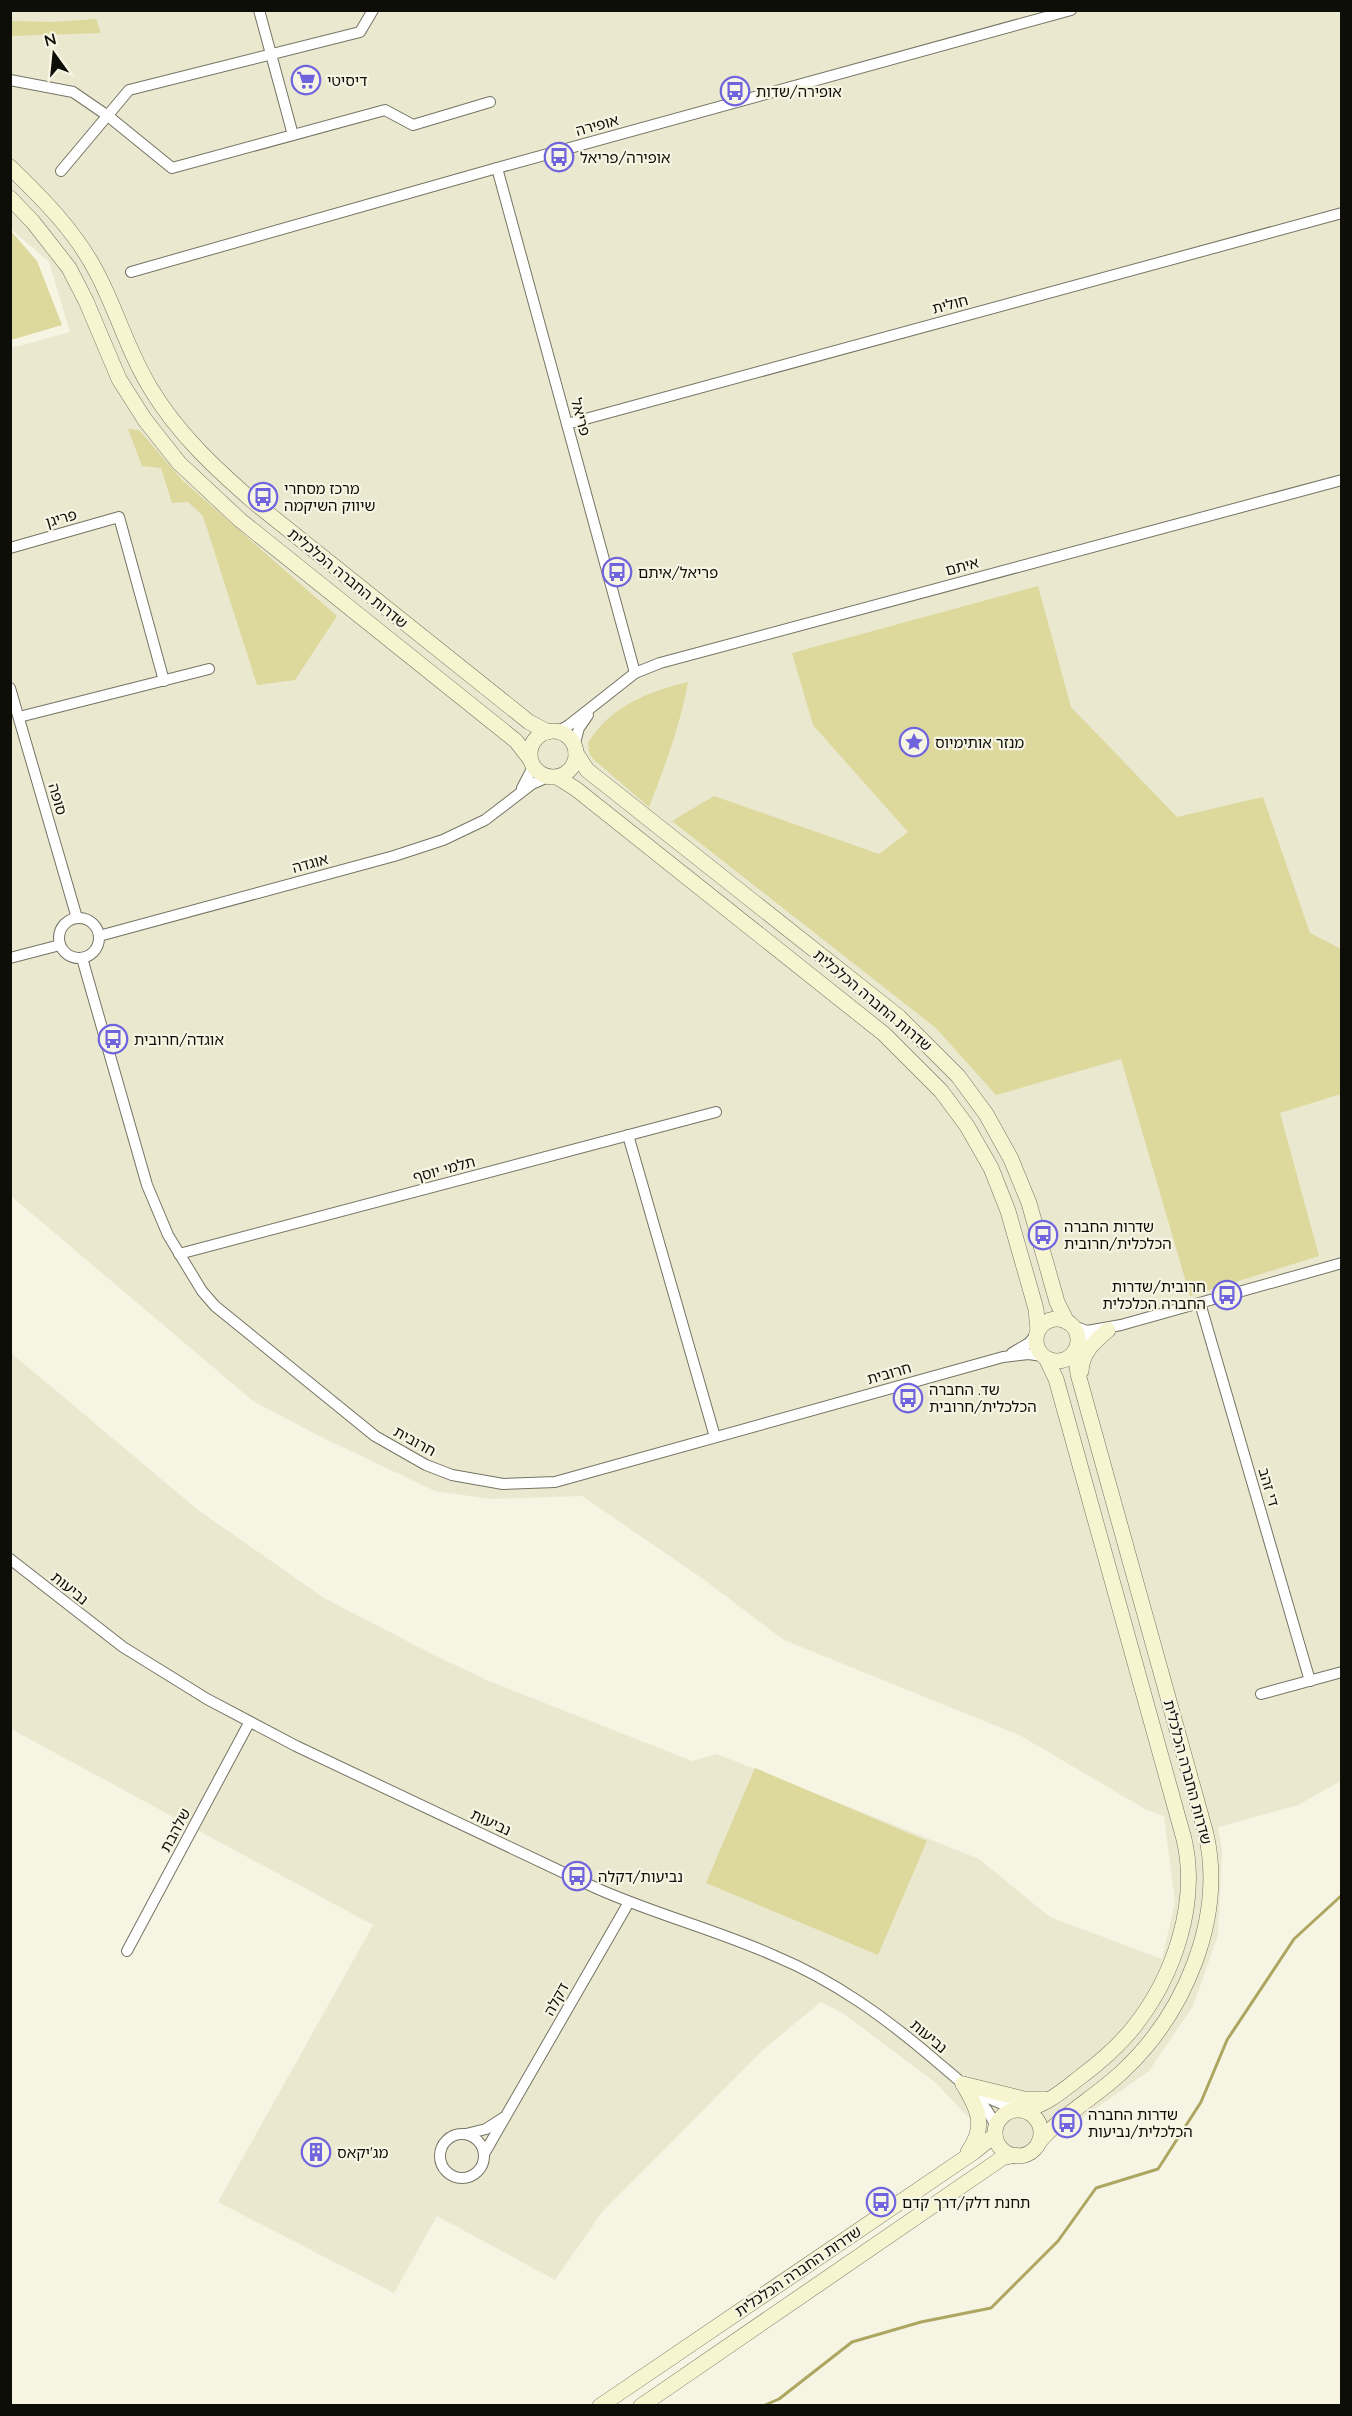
<svg xmlns="http://www.w3.org/2000/svg" width="1352" height="2416" viewBox="0 0 1352 2416" font-family="Quicksand,'Noto Sans Hebrew',sans-serif">
	<rect width="100%" height="100%" fill="#f6f5e3"/>
	<path fill="#eae8cf" d="M 11,11 L 1341,11 L 1341,1781 L 1298,1805 L 1218,1827 L 1222,1851 L 1218,1935 L 1193,2006 L 1149,2071 L 1014,2166 L 936,2083 L 844,2014 L 821,2002 L 764,2049 L 602,2212 L 555,2280 L 437,2216 L 394,2293 L 218,2202 L 373,1925 L 11,1729 L 10,1352 L 198,1510 L 324,1598 L 434,1655 L 489,1681 L 692,1761 L 717,1754 L 979,1859 L 1050,1917 L 1162,1959 L 1175,1902 L 1164,1816 L 1145,1809 L 1021,1736 L 784,1640 L 703,1579 L 582,1496 L 490,1499 L 435,1491 L 321,1437 L 253,1401 L 11,1196 L 11,348 L 70,332 L 49,262 L 11,229 Z"/>
	<g fill="#ddd89c">
		<path d="M 96,19 L 101,33 L 11,36 L 11,21 L 53,22 Z"/>
		<path d="M 10,230 L 37,261 L 62,325 L 11,340 Z"/>
		<path d="M 128,429 L 139,430 L 182,480 L 337,616 L 295,680 L 257,685 L 203,516 L 188,502 L 172,503 L 161,468 L 142,466 Z"/>
		<path d="M 1038,586 L 1071,707 L 1177,817 L 1263,797 L 1310,933 L 1341,949 L 1341,1094 L 1280,1113 L 1319,1256 L 1190,1296 L 1121,1059 L 996,1095 L 936,1028 L 672,821 L 714,796 L 879,854 L 908,832 L 813,725 L 792,653 Z"/>
		<path d="M 688,682 C 680,726 665,766 649,807 L 593,759 L 589,753 L 588,743 C 609,707 649,691 688,682 Z"/>
		<path d="M 755,1768 L 927,1841 L 878,1955 L 706,1883 Z"/>
	</g>
	<g fill="none" stroke-linecap="round" stroke-linejoin="round">
		<path stroke="#ada661" stroke-width="3" d="M 763,2406 L 779,2399 L 852,2342 L 921,2322 L 991,2308 L 1058,2241 L 1096,2188 L 1158,2169 L 1201,2102 L 1227,2040 L 1294,1939 L 1342,1895"/>
		<g stroke="#757464" stroke-width="12">
			<g id="street">
				<path d="M 259,10 L 293,135"/>
				<path d="M 10,80 L 73,92 L 108,116 L 172,168 L 385,110 L 413,125 L 490,102"/>
				<path d="M 497,168 L 635,673"/>
				<path d="M 61,171 L 129,90 L 360,32 L 373,10"/>
				<path d="M 131,272 L 497,168 L 1071,10"/>
				<path d="M 567,424 L 1342,213"/>
				<path d="M 10,548 L 119,517 L 164,681"/>
				<path d="M 10,688 L 77,918"/>
				<path d="M 19,717 L 209,669"/>
				<path d="M 557,732 L 569,725 L 635,673 L 660,663 L 1342,480"/>
				<path d="M 574,746 L 579,728 L 588,715"/>
				<path d="M 522,788 L 533,767"/>
				<circle cx="79" cy="938" r="20"/>
				<path d="M 99,936 L 394,856 L 443,840 L 485,820 L 532,784 L 548,777"/>
				<path d="M 10,958 L 60,945"/>
				<path d="M 82,958 L 147,1185 L 168,1235 L 202,1291 L 215,1306 L 375,1436 L 426,1465 L 452,1475 L 503,1484 L 555,1482 L 1003,1357 L 1028,1354 L 1043,1356"/>
				<path d="M 628,1135 L 715,1437"/>
				<path d="M 179,1254 L 716,1112"/>
				<path d="M 1200,1303 L 1310,1681"/>
				<path d="M 1071,1325 L 1087,1331 L 1121,1325 L 1342,1263"/>
				<path d="M 1077,1346 L 1098,1334"/>
				<path d="M 1012,1353 L 1029,1343 L 1037,1333"/>
				<path d="M 10,1559 L 123,1647 L 207,1699 L 296,1746 L 596,1888 C 654,1914 717,1930 775,1956 C 835,1981 886,2018 935,2060 C 957,2079 985,2099 996,2127"/>
				<path d="M 1261,1694 L 1342,1672"/>
				<path d="M 127,1951 L 249,1723"/>
				<path d="M 974,2092 L 1016,2110"/>
				<circle cx="462" cy="2156" r="22"/>
				<path d="M 466,2134 L 486,2129 L 503,2118"/>
				<path d="M 484,2154 L 629,1902"/>
			</g>
		</g>
		<g stroke="#757464" stroke-width="16">
			<g id="secondary">
				<path d="M 10,167 C 43,199 76,232 97,273 C 117,311 128,352 151,389 C 178,434 216,469 255,503 L 529,722 L 548,732"/>
				<path d="M 10,198 L 33,222 L 69,268 L 86,301 L 119,379 L 145,420 L 179,463 L 240,520 L 516,741 L 530,759"/>
				<circle cx="553" cy="754" r="23"/>
				<path d="M 576,753 L 587,770 L 899,1017 L 958,1076 L 986,1114 L 1011,1159 L 1029,1203 L 1057,1302 L 1067,1322"/>
				<path d="M 557,777 L 576,789 L 884,1034 L 941,1091 L 967,1126 L 991,1168 L 1008,1211 L 1036,1309 L 1038,1330"/>
				<circle cx="1057" cy="1340" r="21"/>
				<path d="M 1081,1371 C 1082,1352 1094,1342 1108,1330"/>
				<path d="M 963,2084 L 1024,2099 L 1045,2099"/>
				<path d="M 963,2084 C 978,2109 987,2126 968,2152"/>
				<path d="M 1024,2110 C 1046,2105 1061,2092 1079,2078 C 1099,2063 1117,2048 1133,2028 C 1174,1977 1199,1903 1184,1839 L 1056,1379 L 1046,1358"/>
				<circle cx="1018" cy="2133" r="23"/>
				<path d="M 1039,2142 C 1063,2114 1097,2096 1123,2071 C 1185,2013 1225,1918 1206,1834 L 1078,1374 L 1075,1351"/>
				<path d="M 600,2406 L 974,2152 L 995,2135"/>
				<path d="M 641,2406 L 992,2165 L 1002,2158 L 1015,2155"/>
			</g>
		</g>
		<use href="#street" stroke="#fff" stroke-width="10"/>
		<use href="#secondary" stroke="#f7f4d0" stroke-width="15"/>
	</g>
	<defs>
		<g id="supermarket-ring" transform="scale(1.5)"><circle r="9.5" fill="#f6f5e3" stroke="#7064de" stroke-width="1.5"/><path d="M-6-5.5h2.5l.6 2H6L4.5 2H-2.5L-4.4-4H-6ZM-1.5 3.2a1.3 1.3 0 1 0 .1 0ZM3 3.2a1.3 1.3 0 1 0 .1 0Z" fill="#7064de"/></g>
		<g id="bus-ring" transform="scale(1.5)"><circle r="9.5" fill="#f6f5e3" stroke="#7064de" stroke-width="1.5"/><path d="M-5-6H5V4H4V6H2V4H-2V6H-4V4H-5ZM-3.5-4V0h7V-4ZM-3.5 1.2v1.5H-2V1.2ZM2 1.2v1.5H3.5V1.2Z" fill="#7064de"/></g>
		<g id="sight-ring" transform="scale(1.5)"><circle r="9.5" fill="#f6f5e3" stroke="#7064de" stroke-width="1.5"/><path d="M0-6L1.8-2.2L6-1.7L2.9 1.2L3.7 5.4L0 3.3L-3.7 5.4L-2.9 1.2L-6-1.7L-1.8-2.2Z" fill="#7064de"/></g>
		<g id="building-ring" transform="scale(1.5)"><circle r="9.5" fill="#f6f5e3" stroke="#7064de" stroke-width="1.5"/><path d="M-4-6H4V6H1V3H-1V6H-4ZM-2.5-4.3h1.7v1.8h-1.7ZM.8-4.3h1.7v1.8H.8ZM-2.5-1h1.7V.8h-1.7ZM.8-1h1.7V.8H.8Z" fill="#7064de"/></g>
	</defs>
	<g fill-rule="evenodd">
		<use href="#supermarket-ring" x="306" y="80"/>
		<use href="#bus-ring" x="735" y="91"/>
		<use href="#bus-ring" x="559" y="157"/>
		<use href="#bus-ring" x="263" y="497"/>
		<use href="#bus-ring" x="617" y="572"/>
		<use href="#sight-ring" x="914" y="742"/>
		<use href="#bus-ring" x="113" y="1039"/>
		<use href="#bus-ring" x="1043" y="1235"/>
		<use href="#bus-ring" x="1227" y="1295"/>
		<use href="#bus-ring" x="908" y="1398"/>
		<use href="#bus-ring" x="577" y="1876"/>
		<use href="#bus-ring" x="1067" y="2123"/>
		<use href="#building-ring" x="316" y="2152"/>
		<use href="#bus-ring" x="881" y="2202"/>
	</g>
	<g text-anchor="middle" dominant-baseline="central" stroke-width="4.5" stroke-linejoin="round" paint-order="stroke">
		<g font-size="15" fill="#0e0e08" stroke="#f6f5e3" text-anchor="start">
			<text x="327" y="80">דיסיטי</text>
			<text x="756" y="91">אופירה/שדות</text>
			<text x="580" y="157">אופירה/פריאל</text>
			<text x="284" y="488">מרכז מסחרי<tspan x="284" dy="17">שיווק השיקמה</tspan></text>
			<text x="638" y="572">פריאל/איתם</text>
			<text x="935" y="742">מנזר אותימיוס</text>
			<text x="134" y="1039">אוגדה/חרובית</text>
			<text x="1064" y="1226">שדרות החברה<tspan x="1064" dy="17">הכלכלית/חרובית</tspan></text>
			<text x="1206" y="1286" text-anchor="end">חרובית/שדרות<tspan x="1206" dy="17">החברה הכלכלית</tspan></text>
			<text x="929" y="1389">שד. החברה<tspan x="929" dy="17">הכלכלית/חרובית</tspan></text>
			<text x="598" y="1876">נביעות/דקלה</text>
			<text x="1088" y="2114">שדרות החברה<tspan x="1088" dy="17">הכלכלית/נביעות</tspan></text>
			<text x="337" y="2152">מג'יקאס</text>
			<text x="902" y="2202">תחנת דלק/דרך קדם</text>
		</g>
		<g font-size="15" fill="#0e0e08" stroke="#f6f5e3">
			<text transform="translate(597 125) rotate(-15)">אופירה</text>
			<text transform="translate(950 304) rotate(-15)">חולית</text>
			<text transform="translate(581 417) rotate(75)">פריאל</text>
			<text transform="translate(61 518) rotate(-16)">פריגן</text>
			<text transform="translate(962 566) rotate(-15)">איתם</text>
			<text transform="translate(348 578) rotate(39)">שדרות החברה הכלכלית</text>
			<text transform="translate(58 799) rotate(74)">סופה</text>
			<text transform="translate(310 863) rotate(-15)">אוגדה</text>
			<text transform="translate(873 1000) rotate(40)">שדרות החברה הכלכלית</text>
			<text transform="translate(444 1169) rotate(-15)">תלמי יוסף</text>
			<text transform="translate(889 1373) rotate(-16)">חרובית</text>
			<text transform="translate(415 1441) rotate(29)">חרובית</text>
			<text transform="translate(1269 1487) rotate(74)">די זהב</text>
			<text transform="translate(70 1588) rotate(39)">נביעות</text>
			<text transform="translate(1188 1772) rotate(75)">שדרות החברה הכלכלית</text>
			<text transform="translate(491 1822) rotate(25)">נביעות</text>
			<text transform="translate(175 1830) rotate(-62)">שלהבת</text>
			<text transform="translate(556 1999) rotate(-61)">דקלה</text>
			<text transform="translate(929 2036) rotate(40)">נביעות</text>
			<text transform="translate(798 2271) rotate(-34)">שדרות החברה הכלכלית</text>
		</g>
	</g>
	<rect width="1352" height="2416" fill="none" stroke="#0e0e08" stroke-width="24"/>
	<g transform="translate(54 54) rotate(345)" stroke="#f6f5e3" stroke-width="4.5" paint-order="stroke">
	<path d="M0-4.5L10 22L0 15L-10 22Z" fill="#0e0e08"/>
	<text y="-9" font-size="16" font-weight="bold" text-anchor="middle" fill="#0e0e08">N</text>
	</g>
</svg>
